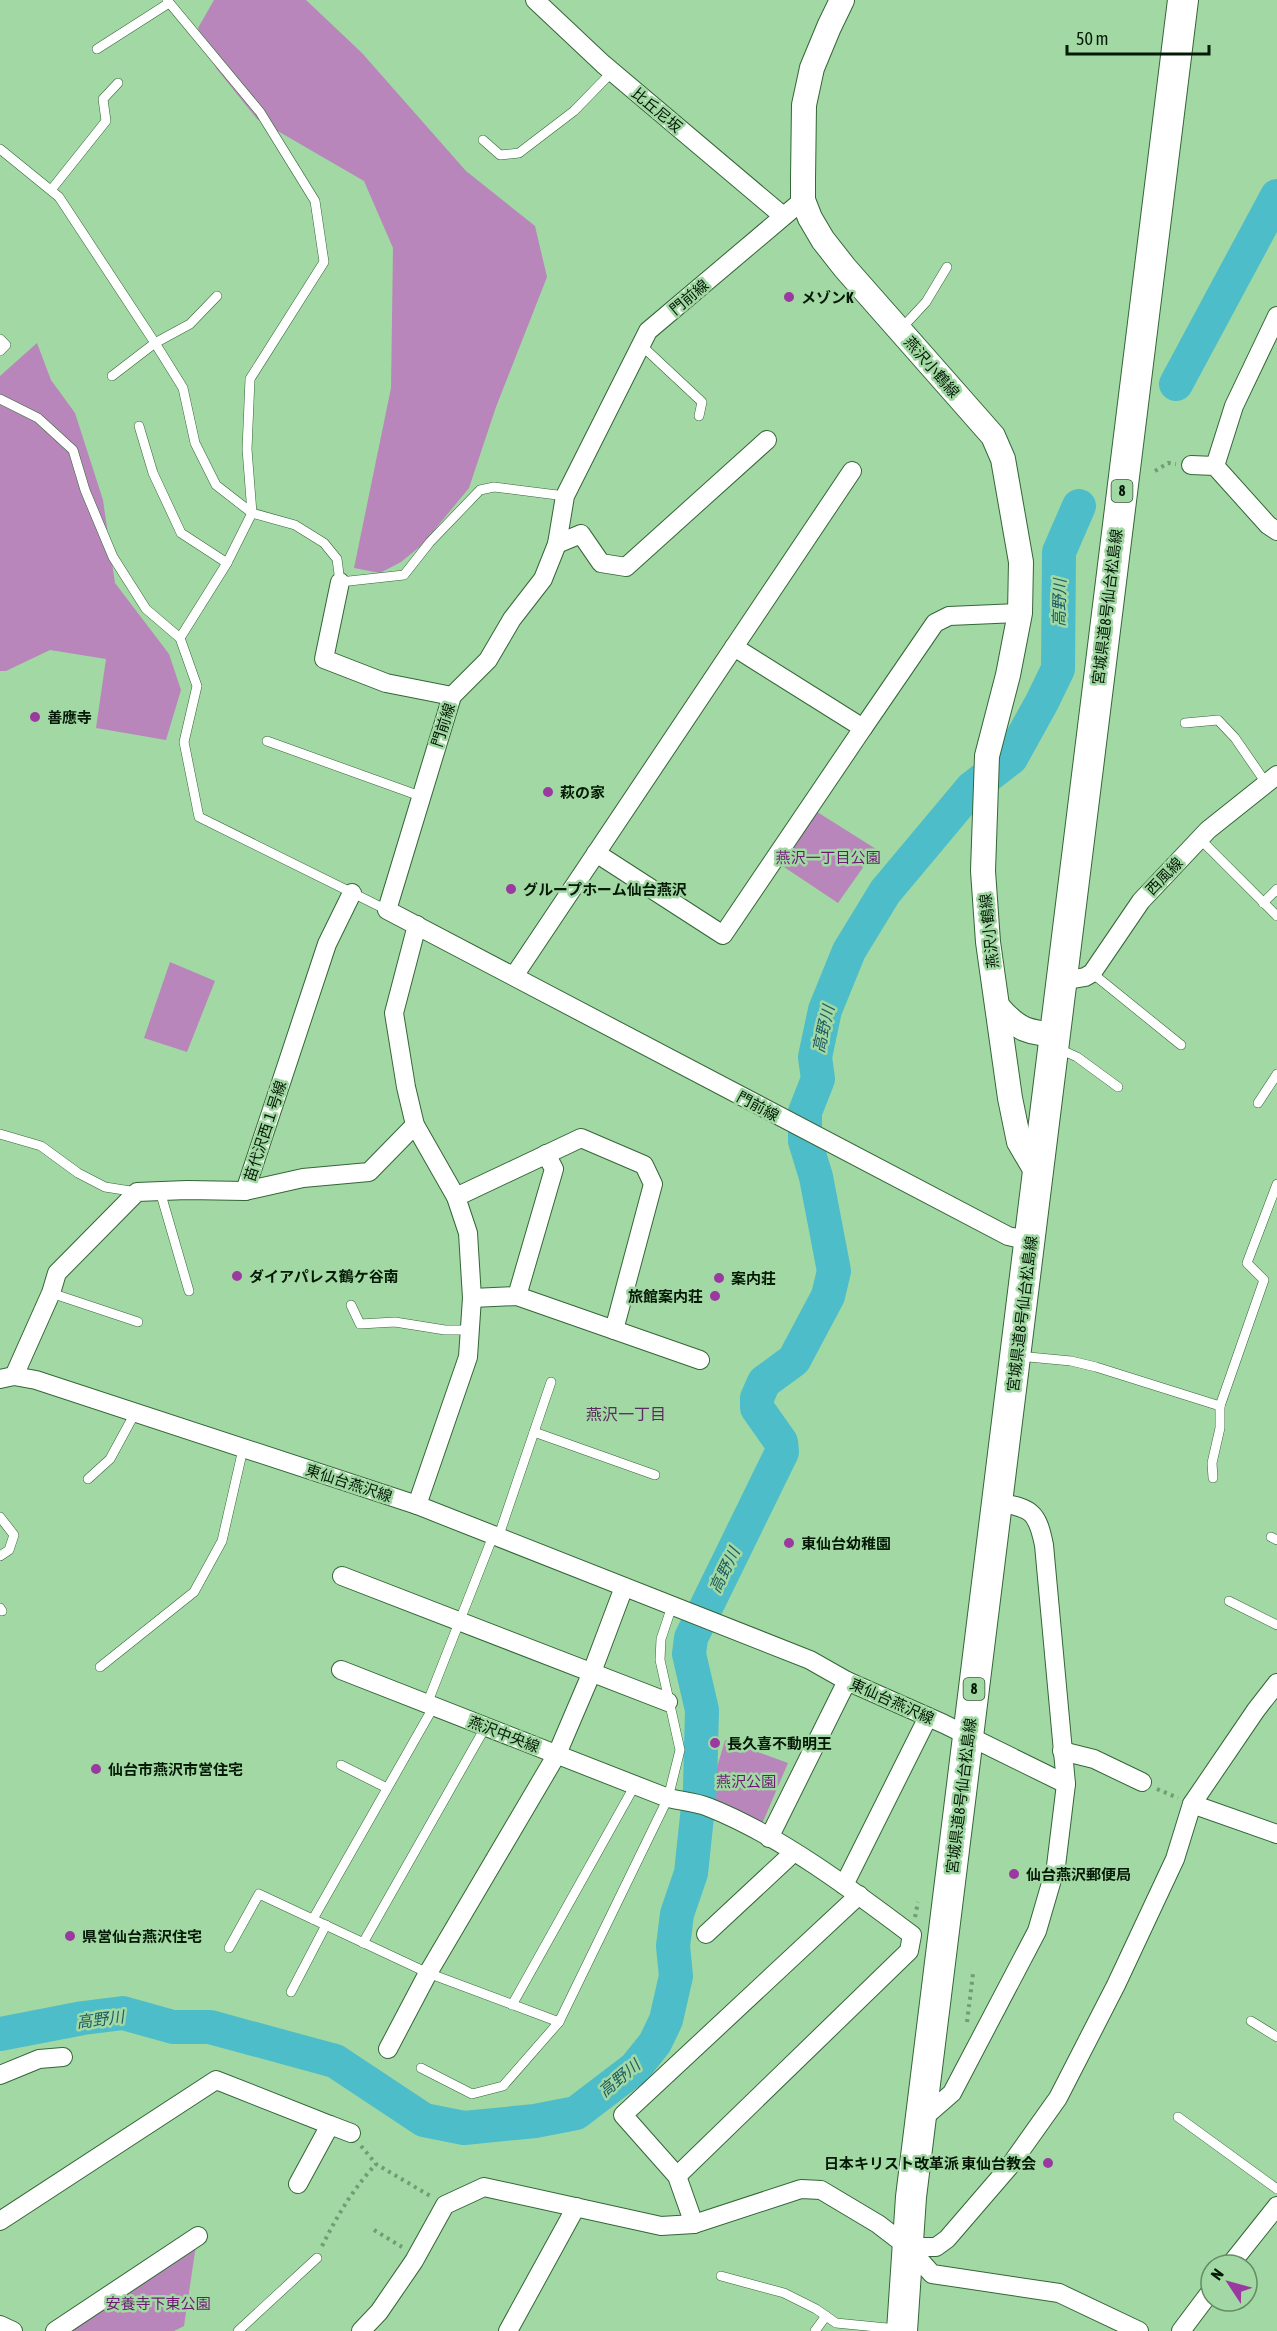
<svg xmlns="http://www.w3.org/2000/svg" width="1277" height="2331" viewBox="0 0 1277 2331" font-family="'Asap Condensed','Noto Sans JP',sans-serif">
	<rect width="100%" height="100%" fill="#a2d8a3"/>
	<g fill="#b986bb">
		<path d="M 214,0 L 306,0 L 362,53 L 466,171 L 535,226 L 547,277 L 496,407 L 469,488 L 422,545 L 401,562 L 380,573 L 354,568 L 391,388 L 393,248 L 364,181 L 257,119 L 216,68 L 198,28 Z"/>
		<path d="M 37,343 L 51,380 L 75,413 L 103,500 L 115,583 L 169,654 L 181,690 L 166,740 L 96,728 L 106,659 L 50,650 L 6,671 L 0,671 L 0,376 Z"/>
		<path d="M 814,810 L 876,849 L 838,903 L 778,863 Z"/>
		<path d="M 170,962 L 215,981 L 187,1052 L 144,1038 Z"/>
		<path d="M 725,1740 L 788,1763 L 762,1824 L 708,1798 Z"/>
		<path d="M 196,2245 L 184,2326 L 174,2331 L 62,2331 Z"/>
	</g>
	<g fill="none" stroke-linecap="round" stroke-linejoin="round">
		<g stroke="#4cbdc9" stroke-width="34">
			<path d="M 1176,384 L 1277,196"/>
			<path d="M 0,2034 L 83,2018 L 123,2013 L 173,2027 L 210,2027 L 335,2061 L 424,2120 L 464,2128 L 535,2121 L 576,2113 L 635,2068 L 655,2043 L 666,2020 L 676,1976 L 673,1946 L 677,1914 L 691,1873 L 700,1788 L 702,1710 L 689,1654 L 691,1638 L 782,1452 L 781,1442 L 757,1408 L 757,1398 L 764,1382 L 794,1360 L 828,1296 L 834,1271 L 816,1177 L 805,1141 L 805,1112 L 818,1079 L 815,1057 L 825,1010 L 849,951 L 885,892 L 972,788 L 1011,758 L 1042,702 L 1058,669 L 1059,552 L 1079,506"/>
		</g>
		<g stroke="#346637" stroke-width="10">
			<g id="service">
				<path d="M 167,0 L 260,112 L 315,201 L 324,262 L 250,379 L 247,449 L 252,513 L 227,563 L 180,638"/>
				<path d="M 97,49 L 169,3"/>
				<path d="M 483,140 L 500,155 L 519,153 L 574,111 L 612,72"/>
				<path d="M 0,149 L 59,197 L 155,343 L 183,388 L 195,443 L 216,485 L 252,513 L 295,525 L 324,543 L 337,559 L 340,582 L 404,575 L 430,542 L 480,490 L 494,487 L 565,496"/>
				<path d="M 51,190 L 106,121 L 103,99 L 118,83"/>
				<path d="M 900,330 L 926,302 L 947,267"/>
				<path d="M 0,339 L 6,345 L 0,351"/>
				<path d="M 641,345 L 702,402 L 699,416"/>
				<path d="M 112,376 L 155,343 L 190,324 L 217,296"/>
				<path d="M 0,399 L 38,418 L 73,450 L 85,490 L 113,557 L 146,609 L 180,638 L 197,686 L 184,742 L 199,817 L 387,910"/>
				<path d="M 139,426 L 153,473 L 181,533 L 227,563"/>
				<path d="M 1185,723 L 1218,720 L 1235,738 L 1266,783"/>
				<path d="M 267,741 L 420,796"/>
				<path d="M 1200,839 L 1277,916"/>
				<path d="M 1263,903 L 1277,889"/>
				<path d="M 1092,973 L 1181,1045"/>
				<path d="M 1057,1048 L 1077,1057 L 1118,1087"/>
				<path d="M 1258,1103 L 1277,1074"/>
				<path d="M 0,1134 L 41,1146 L 78,1173 L 105,1187 L 137,1192"/>
				<path d="M 160,1191 L 189,1291"/>
				<path d="M 51,1293 L 138,1322"/>
				<path d="M 351,1305 L 360,1324 L 395,1322 L 445,1330 L 470,1330"/>
				<path d="M 1018,1356 L 1071,1361 L 1096,1367 L 1220,1406 L 1264,1280 L 1247,1263 L 1277,1184"/>
				<path d="M 534,1432 L 655,1475"/>
				<path d="M 1213,1478 L 1212,1463 L 1220,1428 L 1220,1406"/>
				<path d="M 88,1479 L 110,1459 L 135,1413"/>
				<path d="M 0,1517 L 14,1535 L 9,1550 L 0,1556"/>
				<path d="M 1271,1537 L 1277,1540"/>
				<path d="M 498,1538 L 551,1382"/>
				<path d="M 1229,1601 L 1277,1625"/>
				<path d="M 0,1608 L 2,1611"/>
				<path d="M 100,1667 L 194,1592 L 222,1541 L 243,1449"/>
				<path d="M 427,1704 L 493,1536"/>
				<path d="M 341,1765 L 387,1788"/>
				<path d="M 313,1919 L 434,1706"/>
				<path d="M 363,1943 L 486,1726"/>
				<path d="M 229,1948 L 259,1894 L 428,1973 L 559,2022 L 668,1798 L 680,1750 L 660,1660 L 661,1639 L 672,1606"/>
				<path d="M 291,1992 L 326,1925"/>
				<path d="M 512,2005 L 635,1785"/>
				<path d="M 1251,2021 L 1277,2037"/>
				<path d="M 421,2068 L 472,2094 L 503,2086 L 559,2022"/>
				<path d="M 1178,2117 L 1277,2189"/>
				<path d="M 721,2276 L 784,2293 L 816,2309 L 836,2323 L 897,2329"/>
				<path d="M 238,2331 L 317,2258"/>
				<path d="M 815,2331 L 826,2316"/>
			</g>
		</g>
		<g stroke="#346637" stroke-width="20">
			<g id="minor">
				<path d="M 535,0 L 603,64 L 783,216"/>
				<path d="M 803,200 L 648,331 L 565,496 L 557,544 L 543,579 L 512,619 L 488,660 L 452,696 L 387,910 L 1008,1236 L 1031,1241"/>
				<path d="M 1191,465 L 1215,466 L 1268,525 L 1277,531"/>
				<path d="M 1215,466 L 1234,406 L 1277,316"/>
				<path d="M 852,471 L 734,647 L 863,728 L 935,623 L 949,616 L 1020,613"/>
				<path d="M 557,544 L 581,534 L 601,563 L 626,567 L 767,440"/>
				<path d="M 340,582 L 324,659 L 386,683 L 452,696"/>
				<path d="M 596,853 L 723,935 L 863,728"/>
				<path d="M 514,976 L 734,647"/>
				<path d="M 1062,981 L 1085,977 L 1092,973 L 1141,901 L 1208,830 L 1277,775"/>
				<path d="M 245,1191 L 303,1178 L 369,1172 L 415,1125"/>
				<path d="M 456,1197 L 581,1138 L 644,1165 L 653,1184 L 614,1330"/>
				<path d="M 517,1296 L 554,1169 L 546,1154"/>
				<path d="M 472,1298 L 517,1296 L 700,1360"/>
				<path d="M 14,1376 L 51,1293 L 57,1273 L 137,1192 L 187,1190 L 245,1191 L 327,944 L 352,893"/>
				<path d="M 0,1379 L 14,1376 L 36,1380 L 417,1505 L 810,1660 L 847,1681 L 944,1724 L 1066,1784"/>
				<path d="M 417,1505 L 468,1357 L 472,1298 L 468,1233 L 456,1197 L 415,1125 L 406,1087 L 394,1013 L 417,925"/>
				<path d="M 342,1576 L 668,1702"/>
				<path d="M 341,1670 L 668,1798 C 681,1801 696,1802 708,1807 C 779,1835 851,1889 912,1935 L 909,1951 L 677,2176"/>
				<path d="M 1062,1751 L 1094,1759 L 1142,1782"/>
				<path d="M 1192,1804 L 1277,1834"/>
				<path d="M 769,1838 L 847,1681"/>
				<path d="M 844,1885 L 928,1717"/>
				<path d="M 706,1934 L 793,1853"/>
				<path d="M 388,2049 L 428,1973 L 557,1754 L 592,1672 L 624,1587"/>
				<path d="M 0,2075 L 39,2059 L 63,2057"/>
				<path d="M 921,2120 L 952,2093 L 1037,1931 L 1056,1866 L 1066,1784 L 1044,1545 C 1037,1511 1032,1509 998,1502"/>
				<path d="M 330,2125 L 351,2133"/>
				<path d="M 0,2221 L 216,2080 L 330,2125 L 298,2184"/>
				<path d="M 694,2224 L 677,2176 L 623,2115 L 859,1895"/>
				<path d="M 908,2247 L 936,2247 L 947,2239 L 1009,2167 L 1058,2098 L 1116,1985 L 1175,1859 L 1192,1804 L 1256,1710 L 1277,1683"/>
				<path d="M 1230,2265 L 1277,2206"/>
				<path d="M 0,2325 L 13,2331"/>
				<path d="M 55,2331 L 198,2236"/>
				<path d="M 361,2331 L 379,2312 L 414,2261 L 445,2205 L 484,2187 L 661,2226 L 694,2224 L 801,2189 L 821,2190 L 878,2224 L 908,2247 L 932,2274 L 1059,2293 L 1139,2331"/>
				<path d="M 508,2331 L 576,2207"/>
				<path d="M 1181,2331 L 1211,2291"/>
			</g>
		</g>
		<g stroke="#346637" stroke-width="26">
			<g id="tertiary">
				<path d="M 842,0 L 829,27 L 812,68 L 804,105 L 803,179 L 803,200 L 810,218 L 823,240 L 845,268 L 993,436 L 1003,459 L 1021,562 L 1020,613 L 1008,675 L 987,756 L 983,871 L 988,942 L 1010,1098 L 1019,1142 L 1039,1176"/>
				<path d="M 999,1008 C 1019,1031 1028,1032 1057,1035"/>
			</g>
		</g>
		<g stroke="#346637" stroke-width="32">
			<path id="primary" d="M 902,2331 L 911,2197 C 1002,1465 1092,732 1183,0"/>
		</g>
		<g stroke="#719d72" stroke-width="4" stroke-dasharray="3 4.5" stroke-linecap="butt">
			<path d="M 1155,471 L 1168,463 L 1176,464"/>
			<path d="M 1157,1789 L 1178,1798"/>
			<path d="M 915,1917 L 918,1902"/>
			<path d="M 967,2022 L 973,1974 L 969,1973"/>
			<path d="M 361,2146 L 376,2164 L 432,2197"/>
			<path d="M 374,2230 L 402,2247"/>
			<path d="M 322,2246 C 337,2216 353,2189 376,2164"/>
		</g>
		<use href="#service" stroke="#fff" stroke-width="9"/>
		<use href="#minor" stroke="#fff" stroke-width="18"/>
		<use href="#tertiary" stroke="#fff" stroke-width="24"/>
		<use href="#primary" stroke="#fff" stroke-width="30"/>
	</g>
	<g fill="#9a3aa1" stroke="#a2d8a3" stroke-width="2">
		<circle cx="789" cy="297" r="6"/>
		<circle cx="35" cy="717" r="6"/>
		<circle cx="548" cy="792" r="6"/>
		<circle cx="511" cy="889" r="6"/>
		<circle cx="237" cy="1276" r="6"/>
		<circle cx="719" cy="1278" r="6"/>
		<circle cx="715" cy="1296" r="6"/>
		<circle cx="789" cy="1543" r="6"/>
		<circle cx="715" cy="1743" r="6"/>
		<circle cx="96" cy="1769" r="6"/>
		<circle cx="1014" cy="1874" r="6"/>
		<circle cx="70" cy="1936" r="6"/>
		<circle cx="1048" cy="2163" r="6"/>
	</g>
	<g text-anchor="middle" dominant-baseline="central" stroke-width="5" stroke-linejoin="round" paint-order="stroke">
		<g fill="#a2d8a3" stroke="#345335" stroke-width="1.5">
			<rect x="1111.5" y="480" width="21" height="22" rx="4.5"/>
			<rect x="963.5" y="1678" width="21" height="22" rx="4.5"/>
		</g>
		<g font-size="14" font-weight="bold" fill="#051a06">
			<text x="1122" y="491">8</text>
			<text x="974" y="1689">8</text>
		</g>
		<g font-size="15" fill="#051a06" stroke="#a2d8a3">
			<text transform="translate(657 110) rotate(40)">比丘尼坂</text>
			<text transform="translate(689 297) rotate(-40)">門前線</text>
			<text transform="translate(932 367) rotate(49)">燕沢小鶴線</text>
			<text transform="translate(1107 607) rotate(-83)">宮城県道8号仙台松島線</text>
			<text transform="translate(443 725) rotate(-72)">門前線</text>
			<text transform="translate(1164 876) rotate(-46)">西風線</text>
			<text transform="translate(989 931) rotate(-96)">燕沢小鶴線</text>
			<text transform="translate(758 1106) rotate(28)">門前線</text>
			<text transform="translate(265 1131) rotate(-72)">苗代沢西１号線</text>
			<text transform="translate(1022 1314) rotate(-83)">宮城県道8号仙台松島線</text>
			<text transform="translate(349 1483) rotate(18)">東仙台燕沢線</text>
			<text transform="translate(892 1701) rotate(24)">東仙台燕沢線</text>
			<text transform="translate(504 1734) rotate(21)">燕沢中央線</text>
			<text transform="translate(961 1796) rotate(-83)">宮城県道8号仙台松島線</text>
		</g>
		<g font-size="15" font-weight="bold" fill="#051a06" stroke="#a2d8a3" text-anchor="start">
			<text x="801" y="297">メゾンK</text>
			<text x="47" y="717">善應寺</text>
			<text x="560" y="792">萩の家</text>
			<text x="523" y="889">グループホーム仙台燕沢</text>
			<text x="249" y="1276">ダイアパレス鶴ケ谷南</text>
			<text x="731" y="1278">案内荘</text>
			<text x="703" y="1296" text-anchor="end">旅館案内荘</text>
			<text x="801" y="1543">東仙台幼稚園</text>
			<text x="727" y="1743">長久喜不動明王</text>
			<text x="108" y="1769">仙台市燕沢市営住宅</text>
			<text x="1026" y="1874">仙台燕沢郵便局</text>
			<text x="82" y="1936">県営仙台燕沢住宅</text>
			<text x="1036" y="2163" text-anchor="end">日本キリスト改革派 東仙台教会</text>
		</g>
		<g font-size="15" fill="#6d1973" stroke="#a2d8a3">
			<text x="828" y="857">燕沢一丁目公園</text>
			<text x="746" y="1781">燕沢公園</text>
			<text x="158" y="2303">安養寺下東公園</text>
		</g>
		<g font-size="16" font-style="italic" fill="#1e5c63" stroke="#a2d8a3">
			<text transform="translate(1059 603) rotate(-89)">高野川</text>
			<text transform="translate(823 1029) rotate(-77)">高野川</text>
			<text transform="translate(724 1570) rotate(-64)">高野川</text>
			<text transform="translate(100 2019) rotate(-7)">高野川</text>
			<text transform="translate(619 2078) rotate(-40)">高野川</text>
		</g>
		<g font-size="16" fill="#5b2c5f" stroke="#a2d8a3">
			<text x="626" y="1414">燕沢一丁目</text>
		</g>
	</g>
	<g transform="translate(1229 2283) rotate(306)"><circle r="28" fill="#a2d8a3" stroke="#638c64" stroke-width="1.5"/>
	<path d="M0-4.5L10 22L0 15L-10 22Z" fill="#9a3aa1"/>
	<text y="-9" font-size="16" font-weight="bold" text-anchor="middle" fill="#051a06">N</text>
	</g>
	<path d="M1067 45v9h142v-9" fill="none" stroke="#051a06" stroke-width="3"/>
	<text x="1076" y="45" font-size="18" fill="#051a06" stroke="#a2d8a3" stroke-width="4.5" paint-order="stroke">50 m</text>
</svg>
